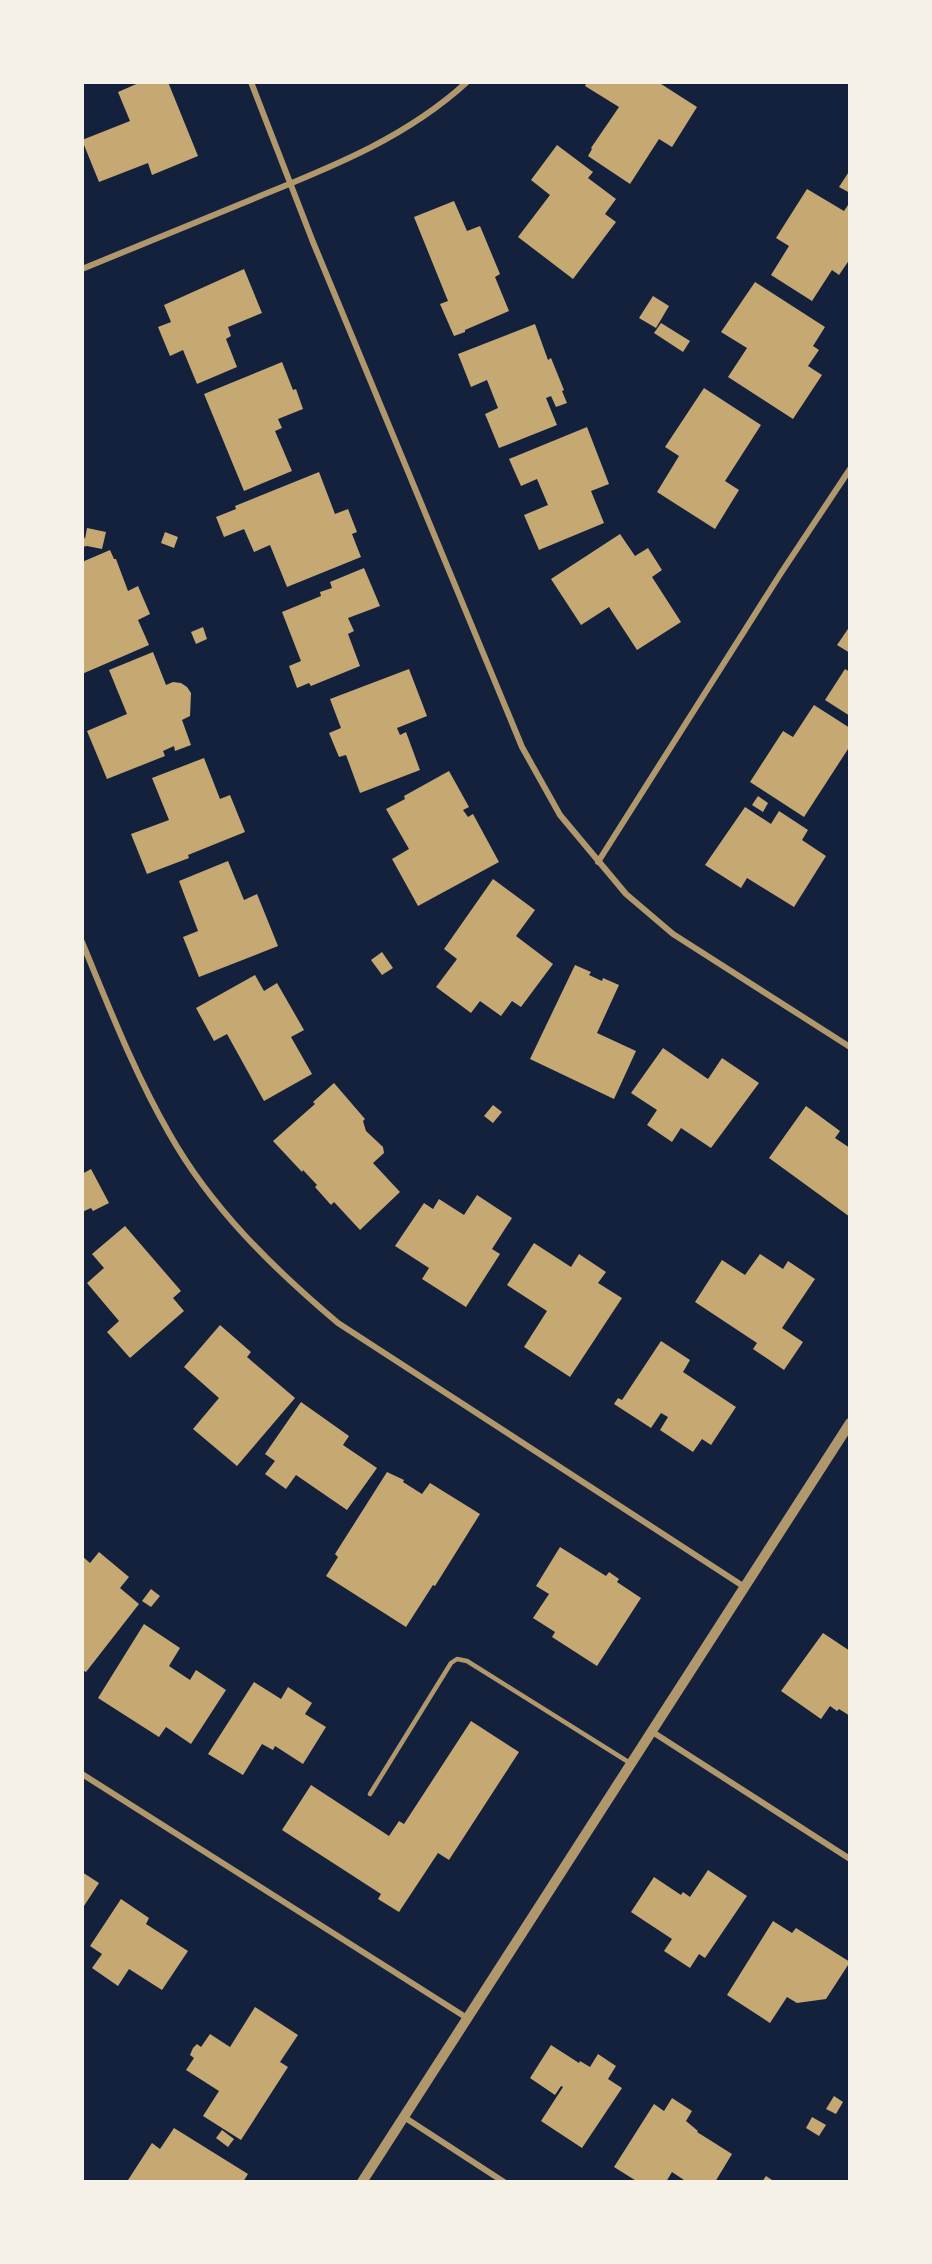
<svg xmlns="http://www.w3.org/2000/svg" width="932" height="2264" viewBox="0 0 932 2264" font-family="Manrope,sans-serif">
	<rect width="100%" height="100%" fill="#14213d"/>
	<g fill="#c6a872">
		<path d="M 141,82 L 168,82 L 198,156 L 152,175 L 148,163 L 99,182 L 82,140 L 130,121 L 118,92 Z"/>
		<path d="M 587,82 L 658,82 L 697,107 L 672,147 L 659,139 L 630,184 L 588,156 L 592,149 L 591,148 L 619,107 L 585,86 Z"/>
		<path d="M 557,145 L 593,172 L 588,178 L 616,199 L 605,214 L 616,222 L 573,279 L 518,237 L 550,195 L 531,180 Z"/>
		<path d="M 850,170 L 850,193 L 839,187 Z"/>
		<path d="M 807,189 L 844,211 L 848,205 L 850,206 L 850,259 L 839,275 L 832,270 L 812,301 L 771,275 L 789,246 L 776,238 Z"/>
		<path d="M 454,201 L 467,231 L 480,226 L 500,274 L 495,277 L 509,311 L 465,330 L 465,332 L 454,336 L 440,304 L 448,301 L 414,217 Z"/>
		<path d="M 244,269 L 262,313 L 228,327 L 231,336 L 226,339 L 237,367 L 197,384 L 183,350 L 170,356 L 158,327 L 171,322 L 164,305 Z"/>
		<path d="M 755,282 L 825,327 L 813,346 L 819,350 L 808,366 L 822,375 L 793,419 L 728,377 L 747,348 L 721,332 Z"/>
		<path d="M 653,296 L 669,306 L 656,328 L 639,318 Z"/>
		<path d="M 661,323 L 690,341 L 683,352 L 654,333 Z"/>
		<path d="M 535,324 L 548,360 L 551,358 L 564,390 L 562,391 L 567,403 L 556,407 L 551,396 L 546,398 L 557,425 L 499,448 L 485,414 L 498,408 L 487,380 L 471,387 L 458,354 Z"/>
		<path d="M 282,362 L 293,390 L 296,389 L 303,409 L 278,419 L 282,428 L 275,431 L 292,471 L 244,491 L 204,394 Z"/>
		<path d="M 704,388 L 761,425 L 725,481 L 739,490 L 715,529 L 657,492 L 679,456 L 665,447 Z"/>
		<path d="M 587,427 L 609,484 L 591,491 L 604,523 L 539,550 L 524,515 L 548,505 L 537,479 L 521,486 L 509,459 Z"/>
		<path d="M 319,472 L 335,514 L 348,509 L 357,532 L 352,534 L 361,557 L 287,587 L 270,545 L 254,552 L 244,529 L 224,537 L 216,517 L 236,509 L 235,506 Z"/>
		<path d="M 87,528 L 106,532 L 102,549 L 87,546 L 82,547 L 82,532 L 85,539 Z"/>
		<path d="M 165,532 L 178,537 L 174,548 L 161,543 Z"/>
		<path d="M 620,534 L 635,556 L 648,548 L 662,570 L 652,577 L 681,622 L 637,650 L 609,607 L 581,625 L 551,579 Z"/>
		<path d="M 110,550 L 114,559 L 116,559 L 128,591 L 138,586 L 150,614 L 138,620 L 149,645 L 82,674 L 82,562 Z"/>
		<path d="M 364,568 L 380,606 L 348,618 L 354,631 L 348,634 L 360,666 L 311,686 L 309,683 L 297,688 L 289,666 L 301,661 L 282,612 L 321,596 L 320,592 L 332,588 L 330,582 Z"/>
		<path d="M 850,626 L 850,653 L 837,645 Z"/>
		<path d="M 203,627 L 207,639 L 196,644 L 191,632 Z"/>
		<path d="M 153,652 L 166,685 L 173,682 L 181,683 L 187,687 L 191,693 L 190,716 L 182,720 L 191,745 L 175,751 L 174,746 L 163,751 L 165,756 L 107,779 L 87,731 L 127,714 L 109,670 Z"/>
		<path d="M 409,669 L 427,716 L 397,728 L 400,735 L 406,732 L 420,770 L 360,793 L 346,755 L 339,757 L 329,733 L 341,728 L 330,699 Z"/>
		<path d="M 845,669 L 850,672 L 850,716 L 825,700 Z"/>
		<path d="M 814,705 L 850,728 L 850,746 L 804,817 L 750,782 L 783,731 L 793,737 Z"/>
		<path d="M 204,758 L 220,799 L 230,795 L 245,832 L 188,855 L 189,858 L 147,874 L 131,834 L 169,820 L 152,778 Z"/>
		<path d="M 449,771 L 469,807 L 463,810 L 468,817 L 473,814 L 499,862 L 418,906 L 392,859 L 409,849 L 386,809 L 405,799 L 404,796 Z"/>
		<path d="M 758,796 L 768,803 L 763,812 L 752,805 Z"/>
		<path d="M 745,807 L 771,824 L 779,811 L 808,830 L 802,840 L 826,856 L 794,907 L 747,878 L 741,888 L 705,865 Z"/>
		<path d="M 228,861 L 244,900 L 257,894 L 278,946 L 199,977 L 183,937 L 198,931 L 179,881 Z"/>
		<path d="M 493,879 L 535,910 L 516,936 L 553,964 L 521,1007 L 512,1001 L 501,1016 L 480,1001 L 471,1013 L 436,987 L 457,959 L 444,949 Z"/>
		<path d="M 382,952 L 393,968 L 382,975 L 371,960 Z"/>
		<path d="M 575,965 L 591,972 L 589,975 L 602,981 L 603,978 L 619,985 L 597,1033 L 636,1051 L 614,1099 L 530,1059 Z"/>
		<path d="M 255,975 L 264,991 L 277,983 L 304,1030 L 291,1037 L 312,1074 L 264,1101 L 227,1034 L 214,1041 L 196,1008 Z"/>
		<path d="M 663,1048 L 708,1079 L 722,1058 L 759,1083 L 711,1148 L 681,1128 L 672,1142 L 647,1125 L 657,1110 L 631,1093 Z"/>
		<path d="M 334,1083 L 365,1119 L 363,1121 L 366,1131 L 383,1147 L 384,1153 L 373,1163 L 400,1192 L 360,1230 L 334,1202 L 331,1205 L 315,1187 L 317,1185 L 303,1170 L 302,1172 L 273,1141 L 315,1104 L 313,1102 Z"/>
		<path d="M 493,1105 L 502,1112 L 493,1123 L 484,1116 Z"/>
		<path d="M 806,1106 L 840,1131 L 835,1138 L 850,1148 L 850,1217 L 769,1158 Z"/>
		<path d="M 91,1169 L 109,1203 L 93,1211 L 91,1208 L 82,1212 L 82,1174 Z"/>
		<path d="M 477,1195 L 512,1218 L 492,1249 L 500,1254 L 466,1307 L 422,1279 L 429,1268 L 395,1246 L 424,1203 L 433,1209 L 439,1199 L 464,1215 Z"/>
		<path d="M 125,1226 L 181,1291 L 173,1298 L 184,1311 L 130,1358 L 107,1332 L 119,1321 L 87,1283 L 104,1268 L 92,1254 Z"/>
		<path d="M 534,1243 L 571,1267 L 579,1254 L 606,1272 L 598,1283 L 622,1298 L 570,1377 L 524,1347 L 547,1311 L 507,1285 Z"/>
		<path d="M 760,1254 L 783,1269 L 788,1261 L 815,1279 L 782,1328 L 803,1342 L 784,1370 L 753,1349 L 757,1343 L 695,1302 L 722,1260 L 745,1275 Z"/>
		<path d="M 220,1325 L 251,1352 L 247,1357 L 295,1398 L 237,1466 L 193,1429 L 219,1398 L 184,1367 Z"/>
		<path d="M 661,1341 L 690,1360 L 683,1372 L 736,1407 L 711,1445 L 702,1439 L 693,1452 L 660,1430 L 668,1417 L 661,1413 L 651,1428 L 614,1404 L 618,1398 L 622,1400 Z"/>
		<path d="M 301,1402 L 349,1436 L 343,1445 L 377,1468 L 347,1510 L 296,1475 L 286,1489 L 265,1474 L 275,1461 L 265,1454 Z"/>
		<path d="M 387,1472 L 404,1480 L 403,1482 L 422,1494 L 430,1483 L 480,1514 L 435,1586 L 433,1585 L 406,1627 L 326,1576 L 338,1557 L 335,1554 Z"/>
		<path d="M 560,1547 L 606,1576 L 609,1572 L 619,1579 L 617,1582 L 641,1598 L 597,1666 L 552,1637 L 555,1632 L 533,1618 L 549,1594 L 536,1586 Z"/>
		<path d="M 99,1552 L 129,1577 L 120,1588 L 139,1604 L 86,1672 L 82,1670 L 82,1556 L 90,1563 Z"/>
		<path d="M 151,1589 L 160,1596 L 151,1607 L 142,1601 Z"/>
		<path d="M 144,1624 L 180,1648 L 169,1666 L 190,1680 L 196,1670 L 226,1690 L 191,1744 L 166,1727 L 159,1737 L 98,1698 Z"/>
		<path d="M 823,1633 L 850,1651 L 850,1716 L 839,1709 L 837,1711 L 830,1706 L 821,1719 L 781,1691 Z"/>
		<path d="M 254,1682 L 281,1699 L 288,1687 L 312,1703 L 305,1714 L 326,1727 L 303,1764 L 275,1746 L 273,1750 L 262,1744 L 243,1775 L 208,1754 Z"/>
		<path d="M 471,1721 L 519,1752 L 449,1860 L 438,1853 L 399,1912 L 378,1899 L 381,1894 L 282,1830 L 311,1785 L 389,1836 L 399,1821 L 404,1824 Z"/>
		<path d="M 708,1870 L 747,1896 L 705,1958 L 699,1954 L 690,1968 L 664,1951 L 672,1939 L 631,1912 L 654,1877 L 681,1895 L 683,1892 L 690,1897 Z"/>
		<path d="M 82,1872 L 99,1883 L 82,1909 Z"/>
		<path d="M 121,1899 L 149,1918 L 146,1924 L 188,1951 L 162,1990 L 129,1969 L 118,1986 L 92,1968 L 102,1954 L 90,1946 Z"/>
		<path d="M 773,1921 L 792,1933 L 796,1928 L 850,1962 L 826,1999 L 797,2003 L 787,1997 L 770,2023 L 727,1995 Z"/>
		<path d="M 255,2007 L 298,2035 L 280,2062 L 288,2067 L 241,2140 L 203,2116 L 219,2091 L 186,2070 L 194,2058 L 190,2055 L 193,2048 L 197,2044 L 201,2047 L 210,2034 L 230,2047 Z"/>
		<path d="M 551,2045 L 579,2063 L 580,2061 L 590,2067 L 598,2054 L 616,2066 L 608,2079 L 622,2088 L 582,2148 L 541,2121 L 563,2087 L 561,2086 L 555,2095 L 530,2078 Z"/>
		<path d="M 834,2096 L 843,2102 L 836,2114 L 826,2109 Z"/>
		<path d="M 672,2098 L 692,2111 L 686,2121 L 698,2131 L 697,2132 L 732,2154 L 715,2182 L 687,2182 L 672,2172 L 666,2182 L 638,2182 L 614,2167 L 654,2104 L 664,2111 Z"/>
		<path d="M 812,2117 L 826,2125 L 819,2136 L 806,2128 Z"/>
		<path d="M 174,2128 L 248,2174 L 243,2182 L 128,2180 L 152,2143 L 160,2149 Z"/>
		<path d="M 222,2130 L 234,2139 L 228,2147 L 216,2138 Z"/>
		<path d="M 766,2176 L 775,2182 L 762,2182 Z"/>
	</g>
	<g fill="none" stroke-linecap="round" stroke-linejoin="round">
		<path stroke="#b1986c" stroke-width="4.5" d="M 370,1794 L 451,1663 L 457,1659 L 467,1661 L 630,1763"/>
		<g stroke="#b1986c" stroke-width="6">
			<path d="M 251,82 L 313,242 L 522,747 L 560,815 L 626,894 L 673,934 L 850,1047"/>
			<path d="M 82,269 C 142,245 201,220 260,196 C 334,166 407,137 467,82"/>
			<path d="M 598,862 L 781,573 L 850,469"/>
			<path d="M 82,942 C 109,1007 134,1072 169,1133 C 211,1208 273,1268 338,1323 L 743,1586"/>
			<path d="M 651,1731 L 850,1859"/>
			<path d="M 82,1774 L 467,2018"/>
			<path d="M 404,2117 L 504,2182"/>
		</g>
		<path stroke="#b1986c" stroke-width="10" d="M 362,2182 L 850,1423"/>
	</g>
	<rect width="932" height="2264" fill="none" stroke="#f6f1e7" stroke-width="168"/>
</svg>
